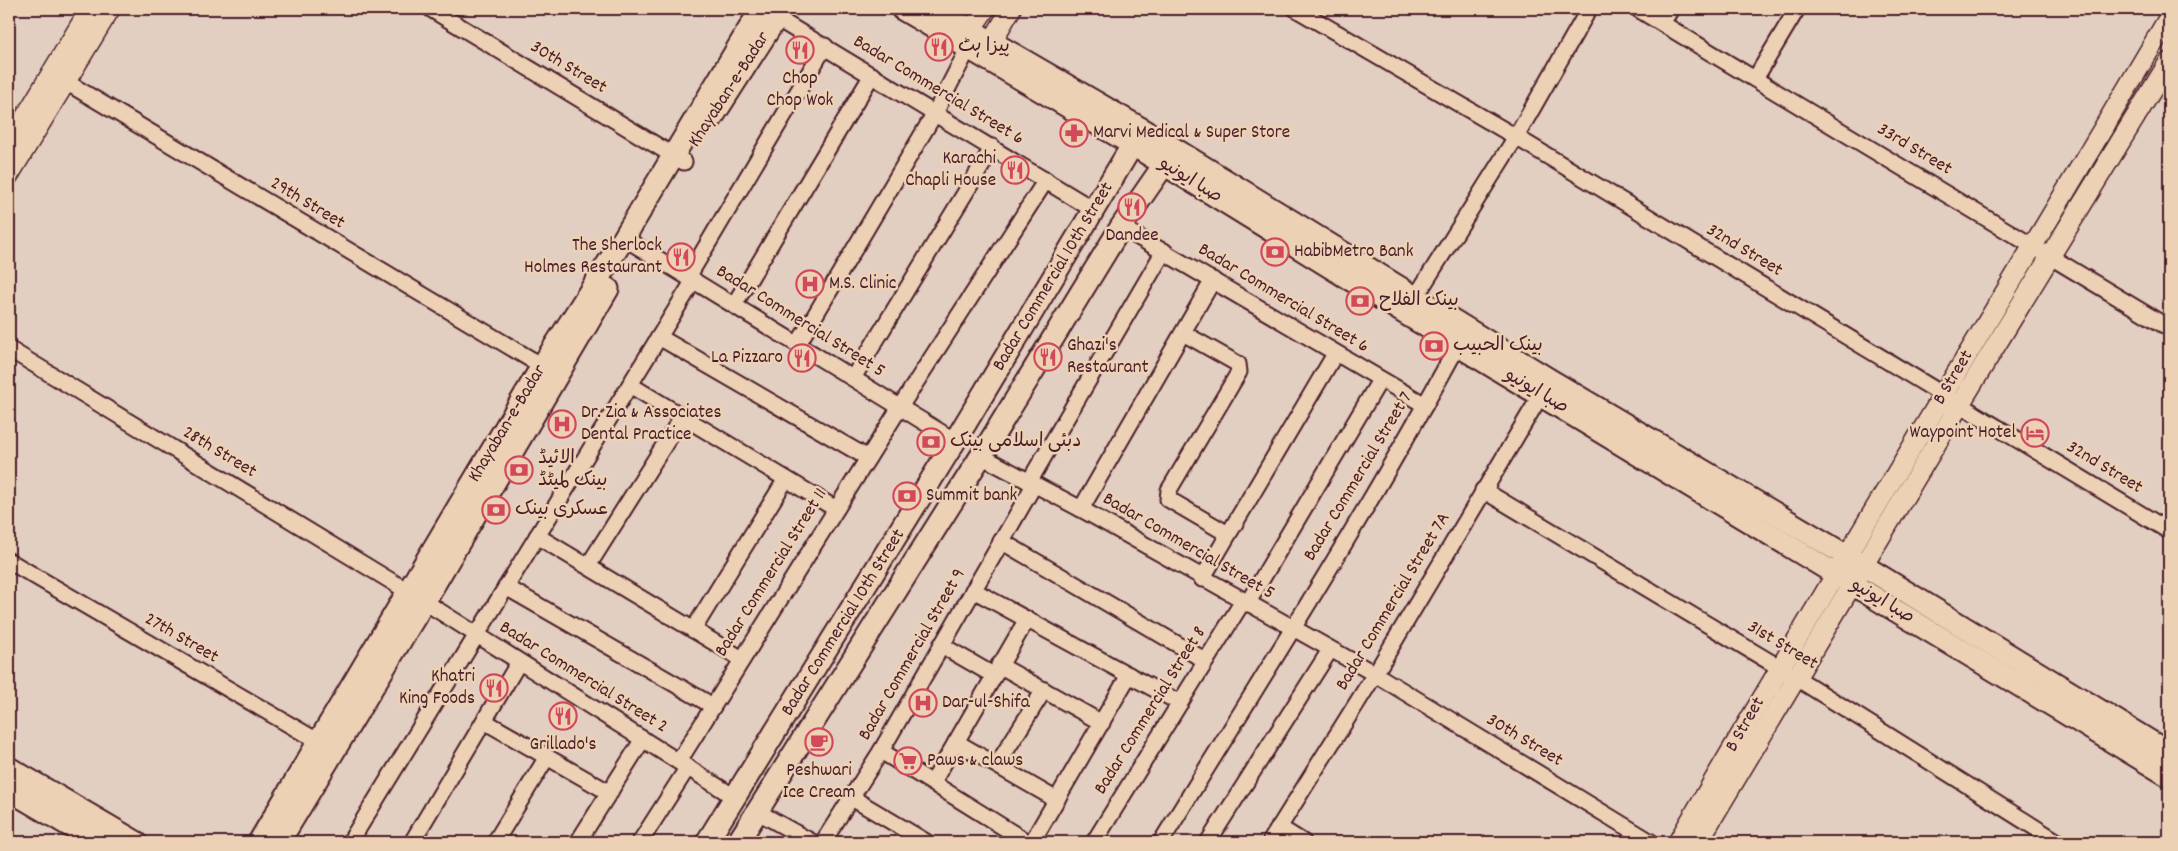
<svg xmlns="http://www.w3.org/2000/svg" width="2178" height="851" viewBox="0 0 2178 851" font-family="Dekko,'Playpen Sans Arabic',sans-serif">
	<rect width="100%" height="100%" fill="#e2cfc1"/>
	<filter id="ink" filterUnits="userSpaceOnUse"><feTurbulence type="fractalNoise" baseFrequency=".02" numOctaves="2"/><feDisplacementMap in="SourceGraphic" scale="10" xChannelSelector="R" yChannelSelector="G"/><feConvolveMatrix kernelMatrix="1 2 1 2 8 2 1 2 1" color-interpolation-filters="sRGB"/></filter>
	<g filter="url(#ink)">
		<g fill="none" stroke-linecap="round" stroke-linejoin="round">
			<g stroke="#4a1f2b" stroke-width="19">
				<g id="minor">
					<path d="M 431,9 L 684,162"/>
					<path d="M 1296,9 L 1516,137 L 2169,531"/>
					<path d="M 1638,9 L 2169,328"/>
					<path d="M 768,13 L 1094,210"/>
					<path d="M 1662,23 L 1671,9"/>
					<path d="M 56,76 L 542,366"/>
					<path d="M 1755,79 L 1797,9"/>
					<path d="M 1121,227 L 1425,405"/>
					<path d="M 624,238 L 955,441"/>
					<path d="M 688,277 L 825,46"/>
					<path d="M 734,305 L 872,75"/>
					<path d="M 1410,306 L 1516,137 L 1589,9"/>
					<path d="M 1183,333 L 1238,364 L 1239,372 L 1169,490 L 1168,499 L 1228,534"/>
					<path d="M 659,337 L 868,458"/>
					<path d="M 798,344 L 935,113 L 968,49"/>
					<path d="M 9,349 L 409,592 L 736,798"/>
					<path d="M 853,378 L 993,147"/>
					<path d="M 630,385 L 836,509"/>
					<path d="M 981,456 L 1081,509 L 1375,674 L 1651,842"/>
					<path d="M 1029,482 L 1164,251"/>
					<path d="M 1483,490 L 1795,677 L 2058,842"/>
					<path d="M 1081,509 L 1213,280"/>
					<path d="M 537,536 L 742,659"/>
					<path d="M 1001,541 L 1206,661"/>
					<path d="M 9,561 L 326,746"/>
					<path d="M 588,566 L 682,417"/>
					<path d="M 1202,579 L 1335,354"/>
					<path d="M 506,587 L 713,706"/>
					<path d="M 973,590 L 1180,703"/>
					<path d="M 1247,604 L 1380,380"/>
					<path d="M 693,630 L 786,479"/>
					<path d="M 941,645 L 993,675"/>
					<path d="M 999,665 L 1102,723"/>
					<path d="M 484,721 L 610,793"/>
					<path d="M 956,742 L 1057,800"/>
					<path d="M 881,751 L 1027,842"/>
					<path d="M 679,761 L 900,407 L 1046,180"/>
					<path d="M 997,765 L 1044,690"/>
					<path d="M 933,782 L 1027,619"/>
					<path d="M 852,798 L 926,842"/>
					<path d="M 758,812 L 812,842"/>
					<path d="M 1279,827 L 1303,842"/>
					<path d="M 350,842 L 694,280"/>
					<path d="M 412,842 L 519,662"/>
					<path d="M 495,842 L 547,757"/>
					<path d="M 578,842 L 643,739"/>
					<path d="M 640,842 L 688,767"/>
					<path d="M 823,842 L 881,751 L 1034,485"/>
					<path d="M 1032,842 L 1129,675"/>
					<path d="M 1094,842 L 1243,601"/>
					<path d="M 1161,842 C 1262,678 1366,515 1458,345"/>
					<path d="M 1208,842 L 1330,650"/>
					<path d="M 1270,842 L 1375,674 L 1545,388"/>
				</g>
			</g>
			<g stroke="#4a1f2b" stroke-width="22">
				<g id="tertiary">
					<path d="M 963,41 L 985,9"/>
					<path d="M 984,55 L 1011,9"/>
					<path d="M 9,144 L 90,9"/>
					<path d="M 9,175 L 110,9"/>
					<path d="M 1678,842 C 1838,565 2007,293 2169,17"/>
					<path d="M 1698,842 L 1960,404 L 2169,62"/>
				</g>
			</g>
			<g stroke="#4a1f2b" stroke-width="25">
				<g id="secondary">
					<path d="M 902,9 L 1133,145 L 1406,314 L 2169,776"/>
					<path d="M 935,9 L 1142,129 L 1550,380 L 1864,566 L 2169,753"/>
					<path d="M 712,118 L 782,9"/>
					<path d="M 9,768 L 136,842"/>
					<path d="M 9,790 L 97,842"/>
					<path d="M 259,842 L 542,366 L 624,238 L 761,9"/>
					<path d="M 279,842 L 424,602 L 608,289"/>
					<path d="M 707,842 L 955,441 L 1139,134"/>
					<path d="M 738,842 L 981,456 L 1121,227 L 1172,153"/>
				</g>
			</g>
			<use href="#minor" stroke="#edd1b4" stroke-width="15"/>
			<use href="#tertiary" stroke="#edd1b4" stroke-width="19"/>
			<use href="#secondary" stroke="#edd1b4" stroke-width="21"/>
		</g>
	</g>
	<defs>
		<g id="restaurant-ring" transform="scale(1.4375)"><circle r="9.5" fill="#edd1b4" stroke="#d1495b" stroke-width="1.5"/><path d="M-5-6h1v4h1v-4h1v4h1v-4h1v5L-1.5 .5V6h-2V.5L-5-1ZM5-6V6H3V1.5H1.5Q1.5-4 5-6Z" fill="#d1495b"/></g>
		<g id="pharmacy-ring" transform="scale(1.4375)"><circle r="9.5" fill="#edd1b4" stroke="#d1495b" stroke-width="1.5"/><path d="M-2-6h4v4h4v4h-4v4h-4v-4h-4v-4h4Z" fill="#d1495b"/></g>
		<g id="bank-ring" transform="scale(1.4375)"><circle r="9.5" fill="#edd1b4" stroke="#d1495b" stroke-width="1.5"/><path d="M-6-4H6V4H-6ZM0-2.3a2.3 2.3 0 1 0 0 4.6a2.3 2.3 0 1 0 0-4.6Z" fill="#d1495b"/></g>
		<g id="hospital-ring" transform="scale(1.4375)"><circle r="9.5" fill="#edd1b4" stroke="#d1495b" stroke-width="1.5"/><path d="M-5-5h3v3.5h4V-5h3V5h-3V1.5h-4V5h-3Z" fill="#d1495b"/></g>
		<g id="hotel-ring" transform="scale(1.4375)"><circle r="9.5" fill="#edd1b4" stroke="#d1495b" stroke-width="1.5"/><path d="M-6-4.5h1.5V1H6V5H4.5V3h-9V5H-6ZM-4 0a1.8 1.8 0 1 1 3.6 0ZM.5 0V-2.5h3Q6-2.5 6 0Z" fill="#d1495b"/></g>
		<g id="cafe-ring" transform="scale(1.4375)"><circle r="9.5" fill="#edd1b4" stroke="#d1495b" stroke-width="1.5"/><path d="M-5.5-4.5H6V0H3Q3 3.5 0 3.5H-2.5Q-5.5 3.5-5.5 0ZM3-3.2v2h1.7v-2ZM-6 4.5H4V6H-6Z" fill="#d1495b"/></g>
		<g id="supermarket-ring" transform="scale(1.4375)"><circle r="9.5" fill="#edd1b4" stroke="#d1495b" stroke-width="1.5"/><path d="M-6-5.5h2.5l.6 2H6L4.5 2H-2.5L-4.4-4H-6ZM-1.5 3.2a1.3 1.3 0 1 0 .1 0ZM3 3.2a1.3 1.3 0 1 0 .1 0Z" fill="#d1495b"/></g>
	</defs>
	<g fill-rule="evenodd">
		<use href="#restaurant-ring" x="939" y="47"/>
		<use href="#restaurant-ring" x="800" y="50"/>
		<use href="#pharmacy-ring" x="1074" y="133"/>
		<use href="#restaurant-ring" x="1015" y="170"/>
		<use href="#restaurant-ring" x="1132" y="207"/>
		<use href="#bank-ring" x="1275" y="252"/>
		<use href="#restaurant-ring" x="681" y="257"/>
		<use href="#hospital-ring" x="810" y="284"/>
		<use href="#bank-ring" x="1360" y="301"/>
		<use href="#bank-ring" x="1434" y="346"/>
		<use href="#restaurant-ring" x="1048" y="357"/>
		<use href="#restaurant-ring" x="802" y="358"/>
		<use href="#hospital-ring" x="562" y="424"/>
		<use href="#hotel-ring" x="2035" y="433"/>
		<use href="#bank-ring" x="931" y="442"/>
		<use href="#bank-ring" x="519" y="470"/>
		<use href="#bank-ring" x="907" y="496"/>
		<use href="#bank-ring" x="496" y="510"/>
		<use href="#restaurant-ring" x="494" y="688"/>
		<use href="#hospital-ring" x="923" y="703"/>
		<use href="#restaurant-ring" x="563" y="716"/>
		<use href="#cafe-ring" x="819" y="742"/>
		<use href="#supermarket-ring" x="908" y="761"/>
	</g>
	<g text-anchor="middle" dominant-baseline="central" stroke-width="5" stroke-linejoin="round" paint-order="stroke">
		<g font-size="19" fill="#4a1f2b" stroke="#edd1b4" text-anchor="start">
			<text x="958" y="47">پیزا ہٹ</text>
			<text x="800" y="79" text-anchor="middle">Chop<tspan x="800" dy="22">Chop Wok</tspan></text>
			<text x="1093" y="133">Marvi Medical &amp; Super Store</text>
			<text x="996" y="159" text-anchor="end">Karachi<tspan x="996" dy="22">Chapli House</tspan></text>
			<text x="1132" y="236" text-anchor="middle">Dandee</text>
			<text x="662" y="246" text-anchor="end">The Sherlock<tspan x="662" dy="22">Holmes Restaurant</tspan></text>
			<text x="1294" y="252">HabibMetro Bank</text>
			<text x="829" y="284">M.S. Clinic</text>
			<text x="1379" y="301">بینک الفلاح</text>
			<text x="1067" y="346">Ghazi's<tspan x="1067" dy="22">Restaurant</tspan></text>
			<text x="1453" y="346">بينک الحبيب</text>
			<text x="783" y="358" text-anchor="end">La Pizzaro</text>
			<text x="581" y="413">Dr. Zia &amp; Associates<tspan x="581" dy="22">Dental Practice</tspan></text>
			<text x="2016" y="433" text-anchor="end">Waypoint Hotel</text>
			<text x="950" y="442">دبئی اسلامی بینک</text>
			<text x="538" y="459">الائیڈ<tspan x="538" dy="22">بینک لمیٹڈ</tspan></text>
			<text x="926" y="496">Summit bank</text>
			<text x="515" y="510">عسکری بینک</text>
			<text x="475" y="677" text-anchor="end">Khatri<tspan x="475" dy="22">King Foods</tspan></text>
			<text x="942" y="703">Dar-ul-Shifa</text>
			<text x="563" y="745" text-anchor="middle">Grillado's</text>
			<text x="927" y="761">Paws &amp; claws</text>
			<text x="819" y="771" text-anchor="middle">Peshwari<tspan x="819" dy="22">Ice Cream</tspan></text>
		</g>
		<g font-size="19" fill="#4a1f2b" stroke="#edd1b4">
			<text transform="translate(568 68) rotate(31)">30th Street</text>
			<text transform="translate(730 90) rotate(-57)">Khayaban-e-Badar</text>
			<text transform="translate(938 91) rotate(31)">Badar Commercial Street 6</text>
			<text transform="translate(1914 150) rotate(31)">33rd Street</text>
			<text transform="translate(1190 181) rotate(32)">صبا ایونیو</text>
			<text transform="translate(307 204) rotate(31)">29th Street</text>
			<text transform="translate(1744 251) rotate(31)">32nd Street</text>
			<text transform="translate(1054 277) rotate(-59)">Badar Commercial 10th Street</text>
			<text transform="translate(1283 299) rotate(31)">Badar Commercial Street 6</text>
			<text transform="translate(800 322) rotate(32)">Badar Commercial Street 5</text>
			<text transform="translate(1954 378) rotate(-59)">B Street</text>
			<text transform="translate(1536 392) rotate(31)">صبا ایونیو</text>
			<text transform="translate(508 424) rotate(-59)">Khayaban-e-Badar</text>
			<text transform="translate(219 453) rotate(31)">28th Street</text>
			<text transform="translate(2104 468) rotate(31)">32nd Street</text>
			<text transform="translate(1359 477) rotate(-59)">Badar Commercial Street 7</text>
			<text transform="translate(1188 547) rotate(30)">Badar Commercial Street 5</text>
			<text transform="translate(772 573) rotate(-58)">Badar Commercial Street 11</text>
			<text transform="translate(1394 602) rotate(-59)">Badar Commercial Street 7A</text>
			<text transform="translate(1882 602) rotate(31)">صبا ایونیو</text>
			<text transform="translate(844 623) rotate(-58)">Badar Commercial 10th Street</text>
			<text transform="translate(181 639) rotate(30)">27th Street</text>
			<text transform="translate(1782 646) rotate(31)">31st Street</text>
			<text transform="translate(913 655) rotate(-60)">Badar Commercial Street 9</text>
			<text transform="translate(583 678) rotate(32)">Badar Commercial Street 2</text>
			<text transform="translate(1151 711) rotate(-58)">Badar Commercial Street 8</text>
			<text transform="translate(1746 725) rotate(-60)">B Street</text>
			<text transform="translate(1524 741) rotate(31)">30th Street</text>
		</g>
	</g>
	<rect width="2178" height="851" fill="none" stroke="#edd1b4" stroke-width="30"/>
	<rect x="15" y="15" width="2148" height="821" fill="none" stroke="#4a1f2b" stroke-width="2" filter="url(#ink)"/>
</svg>
